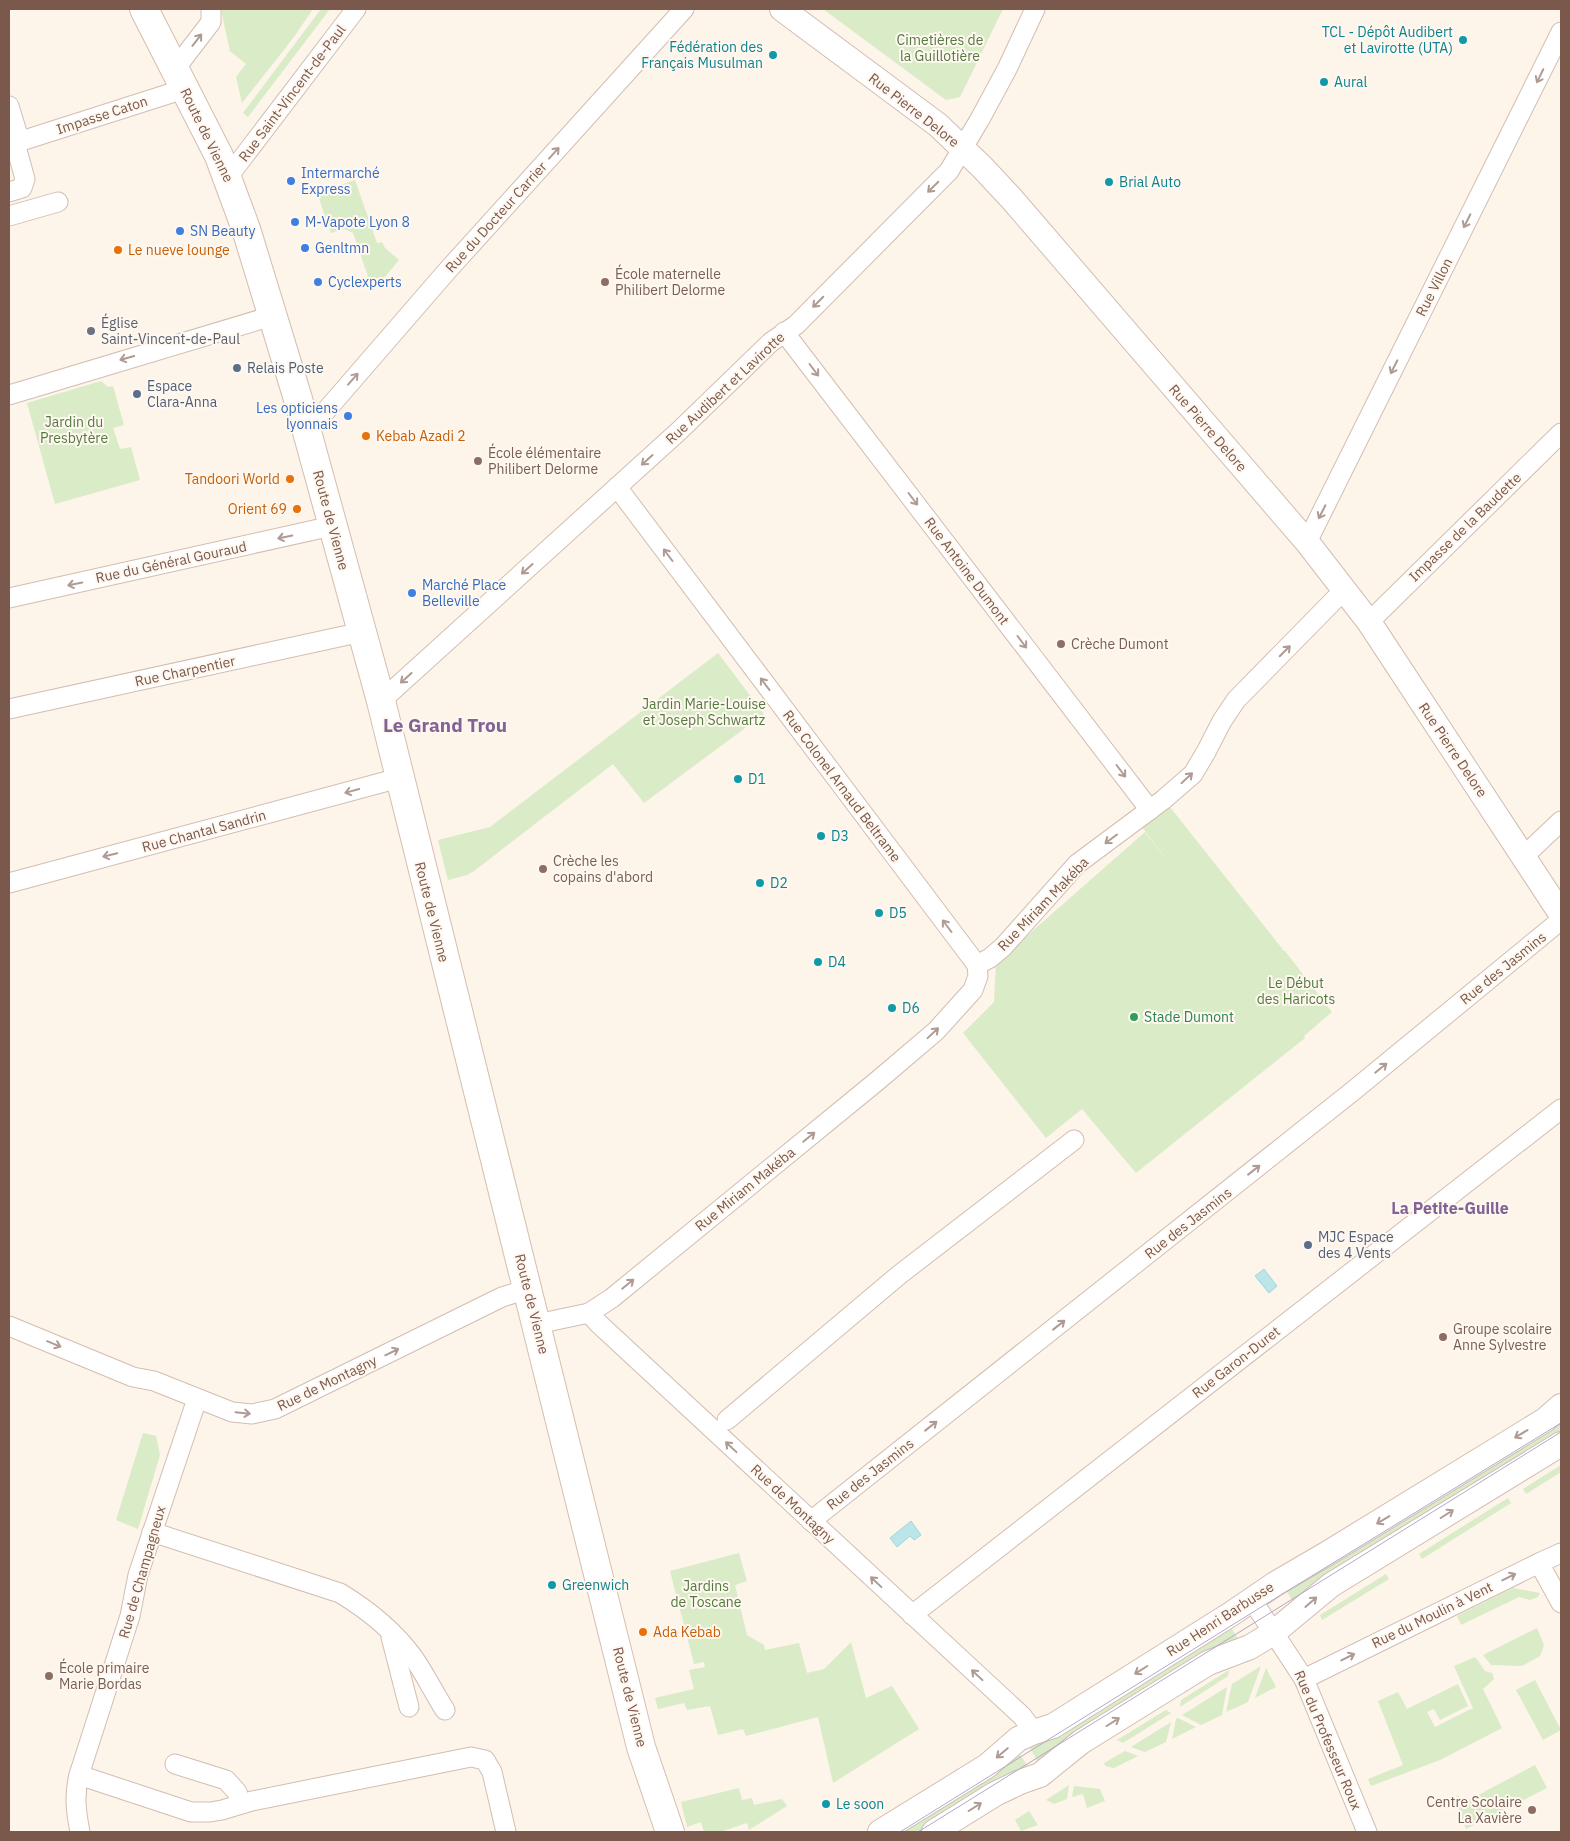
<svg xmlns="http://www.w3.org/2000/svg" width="1570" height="1841" viewBox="0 0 1570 1841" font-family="'IBM Plex Sans',sans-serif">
	<rect width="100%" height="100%" fill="#fdf4ea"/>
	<g fill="#d9ecc7">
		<path d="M 222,9 L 313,9 L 294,37 L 242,103 L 236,77 L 246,64 L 230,51 L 221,10 Z"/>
		<path d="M 321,9 L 330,9 L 248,117 L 243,113 Z"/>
		<path d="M 823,9 L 1003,9 L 960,97 L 946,100 Z"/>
		<path d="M 355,180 L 377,243 L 382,242 L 385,248 L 399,260 L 373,291 L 353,233 L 344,229 L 331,233 L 317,193 Z"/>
		<path d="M 101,381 L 108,387 L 113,386 L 124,425 L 113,428 L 120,449 L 131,447 L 140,480 L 55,504 L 27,403 Z"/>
		<path d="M 718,653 L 764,714 L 644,803 L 613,764 L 474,871 L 467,875 L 448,880 L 438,840 L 490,827 Z"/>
		<path d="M 1170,807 L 1284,951 L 1285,951 L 1332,1012 L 1304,1036 L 1305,1038 L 1136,1173 L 1082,1109 L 1046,1138 L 963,1033 L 994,1002 L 996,963 L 1145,832 L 1176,872 L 1142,827 Z"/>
		<path d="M 1561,1416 L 1561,1438 L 1296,1606 L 1283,1586 Z"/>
		<path d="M 143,1433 L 156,1436 L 160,1455 L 138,1529 L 116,1520 Z"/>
		<path d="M 1561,1465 L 1561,1472 L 1526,1494 L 1523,1489 Z"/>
		<path d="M 1508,1498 L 1511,1503 L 1422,1559 L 1419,1554 Z"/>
		<path d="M 739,1553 L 747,1581 L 735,1585 L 747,1635 L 764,1645 L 765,1650 L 799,1643 L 807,1673 L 824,1669 L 851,1642 L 866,1698 L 892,1686 L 919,1729 L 833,1783 L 818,1717 L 746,1736 L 743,1729 L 718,1735 L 710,1706 L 687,1710 L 684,1703 L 658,1709 L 655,1698 L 694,1689 L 689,1670 L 705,1667 L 704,1662 L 694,1664 L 670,1571 Z"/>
		<path d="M 1386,1574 L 1389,1579 L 1322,1620 L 1320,1615 Z"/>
		<path d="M 1513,1588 L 1540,1593 L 1538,1597 L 1530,1600 L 1519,1597 L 1461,1625 L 1457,1616 Z"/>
		<path d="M 1228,1623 L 1240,1642 L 1038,1762 L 1027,1743 Z"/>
		<path d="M 1537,1628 L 1544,1645 L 1540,1656 L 1522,1666 L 1491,1665 L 1483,1655 Z"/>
		<path d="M 1475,1657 L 1485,1671 L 1492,1673 L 1494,1679 L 1483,1689 L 1502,1728 L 1440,1760 L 1371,1786 L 1368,1779 L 1403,1765 L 1378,1701 L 1398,1692 L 1407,1709 L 1458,1684 L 1468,1706 L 1440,1720 L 1434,1709 L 1427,1712 L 1435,1727 L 1473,1708 L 1454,1666 Z"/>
		<path d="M 1261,1666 L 1248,1702 L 1226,1712 L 1232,1684 Z"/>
		<path d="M 1266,1668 L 1276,1687 L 1255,1698 Z"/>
		<path d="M 1229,1670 L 1228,1676 L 1180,1707 L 1181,1700 Z"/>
		<path d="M 1535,1680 L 1561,1730 L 1543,1740 L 1516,1690 Z"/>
		<path d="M 1227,1687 L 1222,1715 L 1201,1725 L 1182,1715 Z"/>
		<path d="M 1166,1710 L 1171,1713 L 1123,1743 L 1117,1740 Z"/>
		<path d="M 1178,1718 L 1196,1727 L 1172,1739 L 1176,1719 Z"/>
		<path d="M 1171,1722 L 1166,1742 L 1145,1752 L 1131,1747 Z"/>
		<path d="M 1125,1751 L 1138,1756 L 1114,1768 L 1105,1766 L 1104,1763 Z"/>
		<path d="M 1019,1753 L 1029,1768 L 925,1832 L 893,1832 Z"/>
		<path d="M 1535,1765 L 1547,1788 L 1466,1829 L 1455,1798 L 1458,1795 L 1463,1803 Z"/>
		<path d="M 1069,1785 L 1067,1799 L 1054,1804 L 1046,1800 Z"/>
		<path d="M 1074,1786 L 1100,1789 L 1105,1801 L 1087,1808 L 1083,1794 L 1072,1797 Z"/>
		<path d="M 739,1788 L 742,1800 L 752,1798 L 754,1805 L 782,1799 L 787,1806 L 749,1830 L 747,1823 L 720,1832 L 704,1832 L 701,1822 L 687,1827 L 681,1802 Z"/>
		<path d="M 1029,1811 L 1038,1825 L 1021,1831 L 1015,1820 Z"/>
	</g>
	<g fill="#bce5e9" stroke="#a2d6db">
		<path d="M 1264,1269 L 1277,1286 L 1269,1293 L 1255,1276 Z"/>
		<path d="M 911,1521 L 921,1535 L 914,1540 L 910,1536 L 897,1547 L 890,1538 Z"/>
	</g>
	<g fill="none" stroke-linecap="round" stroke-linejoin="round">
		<g stroke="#d3bdb1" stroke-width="21">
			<g id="minor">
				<path d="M 175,69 L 211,22 L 211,9"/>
				<path d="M 9,106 L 20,142"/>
				<path d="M 228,177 L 356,9"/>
				<path d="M 9,192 L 22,188 L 25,179 L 15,143 L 184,89"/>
				<path d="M 9,216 L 58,202"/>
				<path d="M 784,332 L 1150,810"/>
				<path d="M 9,395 L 272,316"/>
				<path d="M 303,418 L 324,413 L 447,271 L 684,9"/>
				<path d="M 617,487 L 977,965"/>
				<path d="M 1307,542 L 1561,32"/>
				<path d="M 9,598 L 332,526"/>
				<path d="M 1369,622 L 1561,433"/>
				<path d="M 381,701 L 679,431 L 771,342 L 796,325 L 949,171 L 980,119 L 1007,69 L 1035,9"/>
				<path d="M 9,709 L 362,632"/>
				<path d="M 1524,856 L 1561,821"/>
				<path d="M 9,883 L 399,778"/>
				<path d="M 977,965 L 990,958 L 1003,947 L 1077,864 L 1163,800 L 1193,774 L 1206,752 L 1222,721 L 1236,700 L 1344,590"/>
				<path d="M 589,1313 L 598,1323 L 1022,1716 L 1034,1732"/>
				<path d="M 537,1324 L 589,1313 L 612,1298 L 876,1082 L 936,1031 L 973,990 L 978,976 L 977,965"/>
				<path d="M 9,1326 L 133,1377 L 154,1381 L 232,1412 L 252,1414 L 275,1409 L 502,1297 L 528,1289"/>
				<path d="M 727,1420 L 899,1275 L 1074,1140"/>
				<path d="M 811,1521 L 1353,1091 L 1561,920"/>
				<path d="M 152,1532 L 340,1593 C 368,1610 394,1631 413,1657 C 425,1674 434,1693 445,1710"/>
				<path d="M 1539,1563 L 1561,1603"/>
				<path d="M 1252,1600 L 1304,1679 L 1367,1832"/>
				<path d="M 912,1615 L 1561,1109"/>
				<path d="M 391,1637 L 409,1707"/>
				<path d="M 1304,1679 L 1539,1563 L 1561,1553"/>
				<path d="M 175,1764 L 226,1780 L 237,1792 L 241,1804"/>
				<path d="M 79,1775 L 191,1812 L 210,1812 L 222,1810 L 252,1801 L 471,1757 L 485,1760 L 492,1772 L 506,1832"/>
				<path d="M 80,1832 C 76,1812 74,1795 79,1775 L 130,1616 L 138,1575 L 197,1399"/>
			</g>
		</g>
		<g stroke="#d3bdb1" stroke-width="26">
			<g id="tertiary">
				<path d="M 782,9 L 938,125 L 982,167 L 1011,198 L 1307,542 L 1369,622 L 1561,914"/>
				<path d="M 880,1832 L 987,1766 L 1018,1739 L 1034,1732 L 1053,1726 L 1231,1614 L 1275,1584 L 1328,1553 L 1545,1420 L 1561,1406"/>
				<path d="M 934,1832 L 995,1794 L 1020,1782 L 1040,1775 L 1081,1742 L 1208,1663 L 1250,1647 L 1273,1633 L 1331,1585 L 1561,1444"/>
			</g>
		</g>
		<g stroke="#d6bdae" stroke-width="30">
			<path id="secondary" d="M 144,9 L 219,156 L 246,229 L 298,399 L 381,701 L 641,1747 L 670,1832"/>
		</g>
		<use href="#minor" stroke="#fff" stroke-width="19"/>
		<use href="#tertiary" stroke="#fff" stroke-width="24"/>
		<use href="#secondary" stroke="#fff" stroke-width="28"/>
		<g stroke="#b6a6c9" stroke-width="1">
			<path d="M 900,1832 L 1258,1609 L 1561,1423"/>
			<path d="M 918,1832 L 1561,1432"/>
		</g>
	</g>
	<defs><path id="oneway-shaft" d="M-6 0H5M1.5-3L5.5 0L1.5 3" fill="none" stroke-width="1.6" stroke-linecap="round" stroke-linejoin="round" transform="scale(1.25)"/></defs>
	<g stroke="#af9b93">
		<use href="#oneway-shaft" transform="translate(197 40) rotate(-52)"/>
		<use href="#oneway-shaft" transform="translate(1540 76) rotate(116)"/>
		<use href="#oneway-shaft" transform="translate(554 153) rotate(-48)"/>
		<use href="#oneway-shaft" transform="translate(933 187) rotate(135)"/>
		<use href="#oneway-shaft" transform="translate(1467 221) rotate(117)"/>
		<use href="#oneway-shaft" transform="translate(818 302) rotate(135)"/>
		<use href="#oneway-shaft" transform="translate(127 358) rotate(164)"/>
		<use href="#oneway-shaft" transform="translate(1394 367) rotate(117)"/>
		<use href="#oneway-shaft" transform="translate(814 370) rotate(53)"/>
		<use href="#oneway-shaft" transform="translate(353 379) rotate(-49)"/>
		<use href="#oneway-shaft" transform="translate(647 460) rotate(138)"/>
		<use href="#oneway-shaft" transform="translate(913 499) rotate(53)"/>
		<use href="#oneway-shaft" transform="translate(1322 512) rotate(117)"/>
		<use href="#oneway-shaft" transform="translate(285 537) rotate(168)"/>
		<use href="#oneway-shaft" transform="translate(668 555) rotate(-127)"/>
		<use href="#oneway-shaft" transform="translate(527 569) rotate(138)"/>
		<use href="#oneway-shaft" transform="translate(75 584) rotate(168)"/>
		<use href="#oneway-shaft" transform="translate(1022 642) rotate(53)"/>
		<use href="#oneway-shaft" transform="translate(1285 651) rotate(-45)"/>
		<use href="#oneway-shaft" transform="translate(406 678) rotate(138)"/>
		<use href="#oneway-shaft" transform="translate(765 684) rotate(-127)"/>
		<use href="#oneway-shaft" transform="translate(1121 771) rotate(53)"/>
		<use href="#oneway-shaft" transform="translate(1187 778) rotate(-43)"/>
		<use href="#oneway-shaft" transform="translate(352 791) rotate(165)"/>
		<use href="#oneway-shaft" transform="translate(1111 839) rotate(143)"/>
		<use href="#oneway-shaft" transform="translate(110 855) rotate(166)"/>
		<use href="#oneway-shaft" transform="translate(947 926) rotate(-127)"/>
		<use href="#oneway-shaft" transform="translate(933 1033) rotate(-43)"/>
		<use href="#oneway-shaft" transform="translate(1381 1068) rotate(-39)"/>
		<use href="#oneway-shaft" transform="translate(809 1137) rotate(-39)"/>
		<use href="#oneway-shaft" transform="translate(1254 1170) rotate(-38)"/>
		<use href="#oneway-shaft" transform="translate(628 1284) rotate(-39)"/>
		<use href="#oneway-shaft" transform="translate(1059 1325) rotate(-38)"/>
		<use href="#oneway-shaft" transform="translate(54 1344) rotate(22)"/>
		<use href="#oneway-shaft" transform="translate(392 1352) rotate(-26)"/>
		<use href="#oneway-shaft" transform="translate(243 1413) rotate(6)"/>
		<use href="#oneway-shaft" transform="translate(931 1426) rotate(-38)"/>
		<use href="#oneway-shaft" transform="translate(1521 1434) rotate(149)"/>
		<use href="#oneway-shaft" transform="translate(731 1447) rotate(-137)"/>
		<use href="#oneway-shaft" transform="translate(1447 1514) rotate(-32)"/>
		<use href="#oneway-shaft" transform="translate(1383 1520) rotate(149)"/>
		<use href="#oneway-shaft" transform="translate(1509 1577) rotate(-26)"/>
		<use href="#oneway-shaft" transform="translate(876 1582) rotate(-137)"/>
		<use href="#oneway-shaft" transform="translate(1311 1602) rotate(-41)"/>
		<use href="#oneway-shaft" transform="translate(1348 1657) rotate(-26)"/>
		<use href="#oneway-shaft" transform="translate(1141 1670) rotate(148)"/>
		<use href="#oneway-shaft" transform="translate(977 1675) rotate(-137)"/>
		<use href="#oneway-shaft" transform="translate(1113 1722) rotate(-32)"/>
		<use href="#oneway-shaft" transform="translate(1002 1753) rotate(140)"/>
		<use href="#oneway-shaft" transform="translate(975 1807) rotate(-32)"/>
	</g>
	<g fill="#0f9aa8" stroke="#fff8f1" stroke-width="2">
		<circle cx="1463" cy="40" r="5"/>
		<circle cx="773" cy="55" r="5"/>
		<circle cx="1324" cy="82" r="5"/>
		<circle cx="1109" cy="182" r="5"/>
		<circle cx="738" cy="779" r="5"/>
		<circle cx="821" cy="836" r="5"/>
		<circle cx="760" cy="883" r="5"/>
		<circle cx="879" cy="913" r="5"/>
		<circle cx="818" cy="962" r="5"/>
		<circle cx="892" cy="1008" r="5"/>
		<circle cx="552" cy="1585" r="5"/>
		<circle cx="826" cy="1804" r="5"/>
	</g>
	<g fill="#3f7fe0" stroke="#fff8f1" stroke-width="2">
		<circle cx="291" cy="181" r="5"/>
		<circle cx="295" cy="222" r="5"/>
		<circle cx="180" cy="231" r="5"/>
		<circle cx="305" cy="248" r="5"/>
		<circle cx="318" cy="282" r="5"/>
		<circle cx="348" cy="416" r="5"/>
		<circle cx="412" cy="593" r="5"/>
	</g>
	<g fill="#e8710a" stroke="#fff8f1" stroke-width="2">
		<circle cx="118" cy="250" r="5"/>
		<circle cx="366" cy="436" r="5"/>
		<circle cx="290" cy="479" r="5"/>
		<circle cx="297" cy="509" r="5"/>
		<circle cx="643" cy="1632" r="5"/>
	</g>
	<g fill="#8d6e63" stroke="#fff8f1" stroke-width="2">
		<circle cx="605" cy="282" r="5"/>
		<circle cx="478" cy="461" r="5"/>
		<circle cx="1061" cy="644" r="5"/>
		<circle cx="543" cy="869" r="5"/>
		<circle cx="1443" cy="1337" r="5"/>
		<circle cx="49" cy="1676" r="5"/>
		<circle cx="1532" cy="1810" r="5"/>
	</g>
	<circle fill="#6b7280" stroke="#fff8f1" stroke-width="2" cx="91" cy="331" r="5"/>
	<g fill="#5c6f8a" stroke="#fff8f1" stroke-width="2">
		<circle cx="237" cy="368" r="5"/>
		<circle cx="137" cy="394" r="5"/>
		<circle cx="1308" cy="1245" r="5"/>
	</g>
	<circle fill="#2e9e5b" stroke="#fff8f1" stroke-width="2" cx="1134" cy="1017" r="5"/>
	<g text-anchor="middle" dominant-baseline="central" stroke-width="4" stroke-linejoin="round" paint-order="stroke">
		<g font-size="14" fill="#0d838f" stroke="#fff8f1" text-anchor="start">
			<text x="1453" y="32" text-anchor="end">TCL - Dépôt Audibert<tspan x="1453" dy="16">et Lavirotte (UTA)</tspan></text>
			<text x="763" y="47" text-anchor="end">Fédération des<tspan x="763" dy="16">Français Musulman</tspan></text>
			<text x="1334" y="82">Aural</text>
			<text x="1119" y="182">Brial Auto</text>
			<text x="748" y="779">D1</text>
			<text x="831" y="836">D3</text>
			<text x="770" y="883">D2</text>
			<text x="889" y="913">D5</text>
			<text x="828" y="962">D4</text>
			<text x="902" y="1008">D6</text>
			<text x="562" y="1585">Greenwich</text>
			<text x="836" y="1804">Le soon</text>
		</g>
		<g font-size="14" fill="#557a40" stroke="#fff8f1">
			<text x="940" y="40">Cimetières de<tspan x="940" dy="16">la Guillotière</tspan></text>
			<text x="74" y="422">Jardin du<tspan x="74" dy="16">Presbytère</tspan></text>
			<text x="704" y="704">Jardin Marie-Louise<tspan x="704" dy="16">et Joseph Schwartz</tspan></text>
			<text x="1296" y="983">Le Début<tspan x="1296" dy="16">des Haricots</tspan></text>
			<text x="706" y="1586">Jardins<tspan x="706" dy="16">de Toscane</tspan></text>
		</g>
		<g font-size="14" fill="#7a584b" stroke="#fff8f1">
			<text transform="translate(292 93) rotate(-53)">Rue Saint-Vincent-de-Paul</text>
			<text transform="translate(914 110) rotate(38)">Rue Pierre Delore</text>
			<text transform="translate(102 115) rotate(-18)">Impasse Caton</text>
			<text transform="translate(207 135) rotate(64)">Route de Vienne</text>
			<text transform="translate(496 217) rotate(-48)">Rue du Docteur Carrier</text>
			<text transform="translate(1434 287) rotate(-63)">Rue Villon</text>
			<text transform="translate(725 388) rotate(-43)">Rue Audibert et Lavirotte</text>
			<text transform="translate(1208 428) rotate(49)">Rue Pierre Delore</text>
			<text transform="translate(331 520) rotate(75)">Route de Vienne</text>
			<text transform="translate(1465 527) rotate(-44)">Impasse de la Baudette</text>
			<text transform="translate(171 562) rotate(-12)">Rue du Général Gouraud</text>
			<text transform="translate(967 571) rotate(53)">Rue Antoine Dumont</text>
			<text transform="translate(185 671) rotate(-12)">Rue Charpentier</text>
			<text transform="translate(1453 750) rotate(56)">Rue Pierre Delore</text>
			<text transform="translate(842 786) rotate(53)">Rue Colonel Arnaud Beltrame</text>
			<text transform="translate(204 831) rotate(-15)">Rue Chantal Sandrin</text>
			<text transform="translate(1043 904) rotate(-46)">Rue Miriam Makéba</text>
			<text transform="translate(432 912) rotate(76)">Route de Vienne</text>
			<text transform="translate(1503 968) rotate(-39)">Rue des Jasmins</text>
			<text transform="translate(745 1189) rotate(-39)">Rue Miriam Makéba</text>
			<text transform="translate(1188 1223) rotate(-38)">Rue des Jasmins</text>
			<text transform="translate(532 1304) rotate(76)">Route de Vienne</text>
			<text transform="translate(1236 1362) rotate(-38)">Rue Garon-Duret</text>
			<text transform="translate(327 1383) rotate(-26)">Rue de Montagny</text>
			<text transform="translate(870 1474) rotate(-38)">Rue des Jasmins</text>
			<text transform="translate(793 1504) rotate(43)">Rue de Montagny</text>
			<text transform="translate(142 1572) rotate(-74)">Rue de Champagneux</text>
			<text transform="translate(1432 1615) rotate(-26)">Rue du Moulin à Vent</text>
			<text transform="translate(1220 1619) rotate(-33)">Rue Henri Barbusse</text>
			<text transform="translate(630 1697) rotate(76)">Route de Vienne</text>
			<text transform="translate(1328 1740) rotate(67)">Rue du Professeur Roux</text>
		</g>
		<g font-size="14" fill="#366cbe" stroke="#fff8f1" text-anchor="start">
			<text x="301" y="173">Intermarché<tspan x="301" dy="16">Express</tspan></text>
			<text x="305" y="222">M-Vapote Lyon 8</text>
			<text x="190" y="231">SN Beauty</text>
			<text x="315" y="248">Genltmn</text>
			<text x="328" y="282">Cyclexperts</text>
			<text x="338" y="408" text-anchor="end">Les opticiens<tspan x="338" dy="16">lyonnais</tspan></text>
			<text x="422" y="585">Marché Place<tspan x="422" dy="16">Belleville</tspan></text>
		</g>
		<g font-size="14" fill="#c56008" stroke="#fff8f1" text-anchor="start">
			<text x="128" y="250">Le nueve lounge</text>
			<text x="376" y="436">Kebab Azadi 2</text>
			<text x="280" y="479" text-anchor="end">Tandoori World</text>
			<text x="287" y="509" text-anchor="end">Orient 69</text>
			<text x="653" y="1632">Ada Kebab</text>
		</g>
		<g font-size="14" fill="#785e54" stroke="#fff8f1" text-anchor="start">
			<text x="615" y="274">École maternelle<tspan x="615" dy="16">Philibert Delorme</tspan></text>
			<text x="488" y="453">École élémentaire<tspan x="488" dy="16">Philibert Delorme</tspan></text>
			<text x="1071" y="644">Crèche Dumont</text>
			<text x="553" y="861">Crèche les<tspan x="553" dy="16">copains d'abord</tspan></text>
			<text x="1453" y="1329">Groupe scolaire<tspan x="1453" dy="16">Anne Sylvestre</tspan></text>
			<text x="59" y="1668">École primaire<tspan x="59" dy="16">Marie Bordas</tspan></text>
			<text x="1522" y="1802" text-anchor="end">Centre Scolaire<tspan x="1522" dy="16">La Xavière</tspan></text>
		</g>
		<g font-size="14" fill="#5b616d" stroke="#fff8f1" text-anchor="start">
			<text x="101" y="323">Église<tspan x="101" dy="16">Saint-Vincent-de-Paul</tspan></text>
		</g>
		<g font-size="14" fill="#4e5e75" stroke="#fff8f1" text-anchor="start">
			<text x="247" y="368">Relais Poste</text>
			<text x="147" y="386">Espace<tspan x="147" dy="16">Clara-Anna</tspan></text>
			<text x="1318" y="1237">MJC Espace<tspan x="1318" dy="16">des 4 Vents</tspan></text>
		</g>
		<g font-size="14" fill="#27864d" stroke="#fff8f1" text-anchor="start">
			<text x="1144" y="1017">Stade Dumont</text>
		</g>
		<g font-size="16" font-weight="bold" fill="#816395" stroke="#fff8f1">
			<text x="1450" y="1208">La Petite-Guille</text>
		</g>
		<g font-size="19" font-weight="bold" fill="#816395" stroke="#fff8f1">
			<text x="445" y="725">Le Grand Trou</text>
		</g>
	</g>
	<rect width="1570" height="1841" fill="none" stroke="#7a584b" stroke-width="20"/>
</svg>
